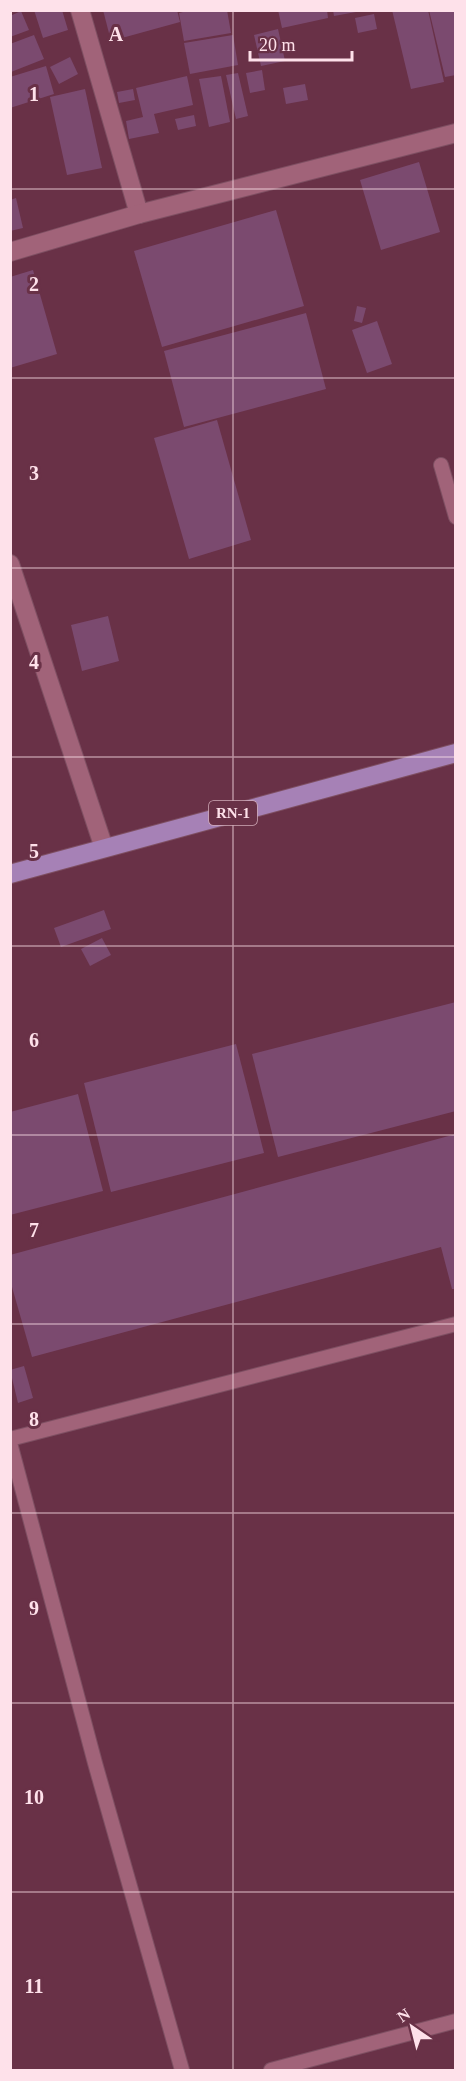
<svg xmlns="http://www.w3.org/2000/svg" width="466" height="2081" viewBox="0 0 466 2081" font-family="'Times New Roman',serif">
	<rect width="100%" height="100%" fill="#693147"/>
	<g fill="#7b4a6f">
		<path d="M 34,10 L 62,10 L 68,30 L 43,38 Z"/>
		<path d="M 103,10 L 177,10 L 180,22 L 111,41 Z"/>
		<path d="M 191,10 L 227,10 L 231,33 L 184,41 L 179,13 Z"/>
		<path d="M 278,10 L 327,10 L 328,18 L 282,28 Z"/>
		<path d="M 333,10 L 356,10 L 356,12 L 334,16 Z"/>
		<path d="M 392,10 L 428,10 L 444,82 L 411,89 Z"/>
		<path d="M 429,10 L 456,10 L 456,75 L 445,77 Z"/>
		<path d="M 21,11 L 29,30 L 10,37 L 10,16 Z"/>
		<path d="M 374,14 L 377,29 L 358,33 L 355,18 Z"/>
		<path d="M 278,29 L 285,61 L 261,66 L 254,35 Z"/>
		<path d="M 34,35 L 44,59 L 11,72 L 10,44 Z"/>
		<path d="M 233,35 L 238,65 L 190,74 L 184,43 Z"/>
		<path d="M 70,57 L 78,74 L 59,84 L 50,67 Z"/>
		<path d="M 46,66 L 54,94 L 10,108 L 10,77 Z"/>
		<path d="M 262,70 L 265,90 L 250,93 L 246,73 Z"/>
		<path d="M 238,73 L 248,116 L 236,119 L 226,75 Z"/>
		<path d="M 187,76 L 193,105 L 154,114 L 159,133 L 129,139 L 126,121 L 143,117 L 136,88 Z"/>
		<path d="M 221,76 L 230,122 L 209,127 L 199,79 Z"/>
		<path d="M 305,84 L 308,100 L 286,104 L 283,88 Z"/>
		<path d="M 85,89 L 102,168 L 67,175 L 50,97 Z"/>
		<path d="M 133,89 L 135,100 L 119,103 L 117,92 Z"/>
		<path d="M 194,115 L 196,126 L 178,130 L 175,119 Z"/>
		<path d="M 419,162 L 440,232 L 381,250 L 360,180 Z"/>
		<path d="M 16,198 L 23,228 L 10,231 L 10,200 Z"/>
		<path d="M 276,210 L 304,306 L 162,347 L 134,251 Z"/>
		<path d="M 33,270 L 57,354 L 10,368 L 10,277 Z"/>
		<path d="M 357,306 L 366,308 L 362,323 L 354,321 Z"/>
		<path d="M 306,313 L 326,389 L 184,427 L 164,351 Z"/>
		<path d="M 377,321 L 392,364 L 367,373 L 352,330 Z"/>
		<path d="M 217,420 L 251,540 L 189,559 L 154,438 Z"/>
		<path d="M 108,616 L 119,661 L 82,671 L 71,625 Z"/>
		<path d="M 104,910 L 111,929 L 61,947 L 54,928 Z"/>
		<path d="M 102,938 L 111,955 L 90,966 L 81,949 Z"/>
		<path d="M 456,1002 L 456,1111 L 278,1157 L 252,1054 Z"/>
		<path d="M 236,1044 L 264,1153 L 111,1192 L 84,1083 Z"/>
		<path d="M 78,1094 L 103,1191 L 10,1215 L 10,1112 Z"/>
		<path d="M 456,1134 L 456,1289 L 452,1289 L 441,1247 L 32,1357 L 10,1280 L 10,1255 Z"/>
		<path d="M 24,1366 L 33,1398 L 18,1403 L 10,1370 Z"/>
	</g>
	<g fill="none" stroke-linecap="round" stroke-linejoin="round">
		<g stroke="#7e4f62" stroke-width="16">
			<g id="lane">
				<path d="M 441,465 L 456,517"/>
				<path d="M 10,1439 L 456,1324"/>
				<path d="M 10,1443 L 95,1763 L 182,2070"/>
				<path d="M 271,2070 L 456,2021"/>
			</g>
		</g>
		<g stroke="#7e4f62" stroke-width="20">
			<g id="street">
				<path d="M 80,10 L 139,214"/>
				<path d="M 10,252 L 139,214 L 456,133"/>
				<path d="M 10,564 L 104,848"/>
			</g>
		</g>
		<g stroke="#7e4f62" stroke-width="20">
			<path id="primary" d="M 10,874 L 456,753"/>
		</g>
		<use href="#lane" stroke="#a16379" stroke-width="14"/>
		<use href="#street" stroke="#a16379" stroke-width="18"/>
		<use href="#primary" stroke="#a681b6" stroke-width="18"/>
	</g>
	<path fill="none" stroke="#fee1ea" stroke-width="1.5" stroke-opacity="0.55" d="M 233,10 L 233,2070M 10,189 L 456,189M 10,378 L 456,378M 10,568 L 456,568M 10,757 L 456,757M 10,946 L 456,946M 10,1135 L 456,1135M 10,1324 L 456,1324M 10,1513 L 456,1513M 10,1703 L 456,1703M 10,1892 L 456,1892"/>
	<g text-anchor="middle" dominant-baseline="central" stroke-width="6" stroke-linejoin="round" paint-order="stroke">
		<rect fill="#693147" stroke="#d1acb9" stroke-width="1.5" x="209" y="801" width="48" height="24" rx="4.5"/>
		<g font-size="15" font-weight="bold" fill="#fee1ea">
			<text x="233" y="813">RN-1</text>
		</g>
	</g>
	<g font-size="20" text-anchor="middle" font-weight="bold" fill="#fee1ea" stroke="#693147" stroke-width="6" stroke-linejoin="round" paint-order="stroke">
		<text x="116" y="41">A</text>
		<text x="34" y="101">1</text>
		<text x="34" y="291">2</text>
		<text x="34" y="480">3</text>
		<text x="34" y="669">4</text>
		<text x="34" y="858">5</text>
		<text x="34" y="1047">6</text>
		<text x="34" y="1237">7</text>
		<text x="34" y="1426">8</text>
		<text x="34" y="1615">9</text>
		<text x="34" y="1804">10</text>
		<text x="34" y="1993">11</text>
	</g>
	<rect width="466" height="2081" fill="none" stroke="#fee1ea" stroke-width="24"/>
	<g transform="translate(412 2027) rotate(325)" stroke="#693147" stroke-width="4.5" paint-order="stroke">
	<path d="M0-4.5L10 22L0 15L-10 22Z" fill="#fee1ea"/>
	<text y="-9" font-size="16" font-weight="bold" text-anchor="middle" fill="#fee1ea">N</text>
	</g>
	<path d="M250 51v9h102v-9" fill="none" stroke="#fee1ea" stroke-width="3"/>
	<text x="259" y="51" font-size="18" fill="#fee1ea" stroke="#693147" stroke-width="4.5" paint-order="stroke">20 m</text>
</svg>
